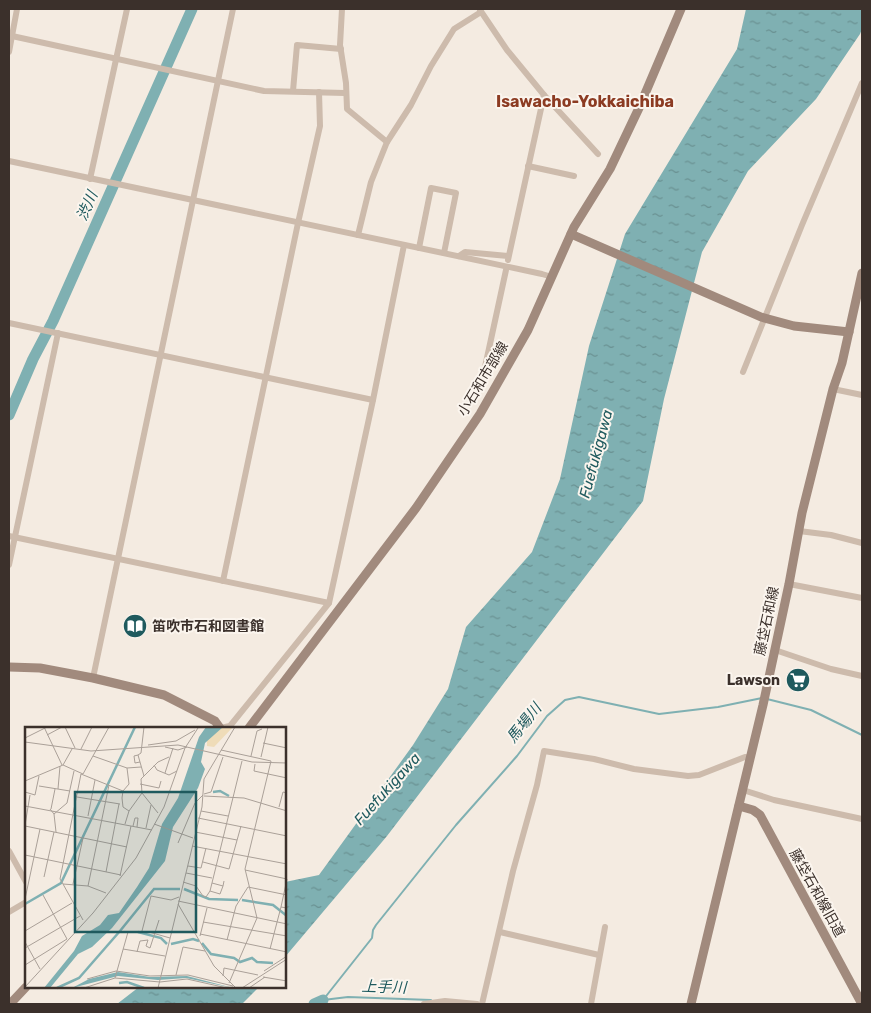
<svg xmlns="http://www.w3.org/2000/svg" width="871" height="1013" viewBox="0 0 871 1013" font-family="Rubik,'Noto Sans JP',sans-serif">
	<defs>
		<pattern id="water-ripples" width="26" height="14" patternUnits="userSpaceOnUse" patternTransform="scale(1.25)"><rect width="26" height="14" fill="#7fb0b2"/><path d="M2 4q2-2 4 0t4 0M15 11q2-2 4 0t4 0" fill="none" stroke="#699091"/></pattern>
	</defs>
	<rect width="100%" height="100%" fill="#f4ebe1"/>
	<g fill="url(#water-ripples)">
		<path d="M 746,9 L 862,9 L 862,29 L 860,34 L 816,99 L 748,171 L 702,252 L 664,399 L 643,501 L 387,836 L 285,957 L 285,882 L 319,875 L 413,745 L 448,689 L 466,627 L 532,552 L 560,479 L 589,346 L 625,234 L 737,49 Z"/>
		<path d="M 139,987 L 259,987 L 242,1004 L 117,1004 Z"/>
	</g>
	<g fill="none" stroke-linecap="round" stroke-linejoin="round">
		<g stroke="#7fb0b2" stroke-width="2">
			<path d="M 767,699 L 811,710 L 862,735"/>
			<path d="M 323,1000 L 372,938 L 373,930 L 376,925 L 456,825 L 517,756 L 547,716 L 565,700 L 579,697 L 659,714 L 718,707 L 762,698"/>
			<path d="M 323,1000 L 348,997 L 431,1000"/>
		</g>
		<g stroke="#7fb0b2" stroke-width="11">
			<path d="M 9,415 L 33,359 L 53,321 L 192,9"/>
			<path d="M 314,1004 L 323,1000"/>
		</g>
		<g stroke="#cdbbac" stroke-width="6">
			<path d="M 342,9 L 340,45 L 346,83 L 347,109 L 387,142"/>
			<path d="M 480,10 L 507,50 L 544,95 L 598,154"/>
			<path d="M 12,36 L 264,91 L 345,93"/>
			<path d="M 9,52 L 17,9"/>
			<path d="M 293,91 L 297,45 L 341,49"/>
			<path d="M 9,161 L 542,274 L 552,277"/>
			<path d="M 528,166 L 574,176"/>
			<path d="M 90,179 L 127,9"/>
			<path d="M 358,235 L 371,182 L 387,142 L 411,105 L 431,66 L 454,29 L 481,12"/>
			<path d="M 419,248 L 431,188 L 456,193 L 444,253"/>
			<path d="M 459,256 L 465,252 L 508,256"/>
			<path d="M 508,260 L 544,95"/>
			<path d="M 9,323 L 373,400"/>
			<path d="M 485,367 L 506,270"/>
			<path d="M 743,372 L 802,225 L 862,83"/>
			<path d="M 833,389 L 862,395"/>
			<path d="M 799,531 L 831,535 L 862,543"/>
			<path d="M 9,536 L 329,603"/>
			<path d="M 9,565 L 58,333"/>
			<path d="M 223,581 L 298,223 L 320,126 L 319,92"/>
			<path d="M 789,584 L 862,598"/>
			<path d="M 775,650 L 831,669 L 862,676"/>
			<path d="M 93,678 L 233,9"/>
			<path d="M 220,728 L 230,726 L 329,603 L 373,400 L 404,245"/>
			<path d="M 743,790 L 774,800 L 862,819"/>
			<path d="M 9,851 L 26,882"/>
			<path d="M 9,912 L 26,902"/>
			<path d="M 500,932 L 599,955"/>
			<path d="M 424,1004 L 445,1001 L 477,1004"/>
			<path d="M 482,1004 L 513,871 L 537,785 L 544,751 L 594,759 L 634,769 L 688,776 L 699,775 L 745,757 L 750,758"/>
			<path d="M 591,1004 L 605,927"/>
		</g>
		<g stroke="#a18a7d" stroke-width="9">
			<path d="M 571,234 L 761,317 L 794,326 L 849,332"/>
			<path d="M 9,667 L 40,668 L 93,678 L 164,695 L 215,721 L 220,728"/>
			<path d="M 249,728 L 416,508 L 480,414 L 528,330 L 574,227 L 610,169 L 639,108 L 681,9"/>
			<path d="M 739,806 L 753,810 L 760,815 L 862,1004"/>
			<path d="M 10,1004 L 26,987"/>
			<path d="M 691,1004 L 763,705 L 789,584 L 802,513 L 833,389 L 842,363 L 862,273"/>
		</g>
	</g>
	<defs>
		<g id="library-disc" transform="scale(1.25)"><circle r="9.5" fill="#1f5a5e" stroke="#fbf5ee"/><path d="M-6-4Q-3-5.5-.7-3.5V5Q-3 3-6 4ZM6-4Q3-5.5 .7-3.5V5Q3 3 6 4Z" fill="#fff"/></g>
		<g id="supermarket-disc" transform="scale(1.25)"><circle r="9.5" fill="#1f5a5e" stroke="#fbf5ee"/><path d="M-6-5.5h2.5l.6 2H6L4.5 2H-2.5L-4.4-4H-6ZM-1.5 3.2a1.3 1.3 0 1 0 .1 0ZM3 3.2a1.3 1.3 0 1 0 .1 0Z" fill="#fff"/></g>
	</defs>
	<g fill-rule="evenodd">
		<use href="#library-disc" x="135" y="626"/>
		<use href="#supermarket-disc" x="798" y="680"/>
	</g>
	<g text-anchor="middle" dominant-baseline="central" stroke-width="4" stroke-linejoin="round" paint-order="stroke">
		<g font-size="14" fill="#3b302b" stroke="#fbf5ee">
			<text transform="translate(483 379) rotate(-59)">小石和市部線</text>
			<text transform="translate(767 621) rotate(-78)">藤垈石和線</text>
			<text transform="translate(817 893) rotate(61)">藤垈石和線旧道</text>
		</g>
		<g font-size="14" font-weight="bold" fill="#3b302b" stroke="#fbf5ee" text-anchor="start">
			<text x="152" y="626">笛吹市石和図書館</text>
			<text x="780" y="680" text-anchor="end">Lawson</text>
		</g>
		<g font-size="15" font-style="italic" fill="#1f5a5e" stroke="#fbf5ee">
			<text transform="translate(87 206) rotate(-66)">渋川</text>
			<text transform="translate(596 454) rotate(-75)">Fuefukigawa</text>
			<text transform="translate(524 723) rotate(-51)">馬場川</text>
			<text transform="translate(387 789) rotate(-48)">Fuefukigawa</text>
			<text transform="translate(384 987) rotate(2)">上手川</text>
		</g>
		<g font-size="16" font-weight="bold" fill="#8c3b22" stroke="#fbf5ee">
			<text x="585" y="101">Isawacho-Yokkaichiba</text>
		</g>
	</g>
	<g transform="translate(25 727)">
		<rect width="261" height="261" fill="#f4ebe1"/>
		<path d="M 188,0 L 208,0 L 189,20 L 182,19 L 182,10 Z" fill="#efdcb8"/>
		<path d="M 181,0 L 198,0 L 180,16 L 176,35 L 180,42 L 173,61 L 148,100 L 140,134 L 87,201 L 67,220 L 53,227 L 25,261 L 19,261 L 49,224 L 57,209 L 75,198 L 83,188 L 94,186 L 112,160 L 124,141 L 137,97 L 153,71 L 174,10 ZM 93,245 L 125,250 L 162,249 L 208,261 L 161,251 L 133,253 L 93,249 L 47,261 L 64,252 Z" fill="#7fb0b2"/>
		<path fill="none" stroke="#7fb0b2" stroke-width="2.5" d="M 188,65 L 195,64 L 204,69M 159,162 L 184,172 L 213,173M 217,173 L 248,178 L 262,189M 0,177 L 36,156 L 110,0M 95,204 L 129,162 L 155,162M 113,205 L 136,211 L 142,217M 177,216 L 186,227 L 209,231 L 215,235 L 227,231 L 232,235 L 248,236M 146,217 L 168,212 L 174,214M 94,256 L 102,255 L 119,261M 32,261 L 54,251 L 95,204"/>
		<path fill="none" stroke="#aaa098" stroke-width="1" d="M 19,0 L 37,38M 40,0 L 50,21M 119,0 L 116,26 L 113,28 L 119,49M 22,8 L 37,0M 0,11 L 22,0M 0,15 L 66,24 L 153,18 L 227,35 L 262,36M 238,16 L 262,21M 123,18 L 151,14 L 170,3M 140,20 L 153,23 L 162,20M 56,22 L 67,0M 196,23 L 246,34 L 220,142 L 232,191 L 204,256M 113,28 L 109,29 L 110,36 L 115,35M 68,29 L 102,41 L 116,40M 226,29 L 232,4 L 237,2M 236,30 L 243,0M 230,37 L 229,44 L 262,51M 38,38 L 47,22M 129,38 L 132,43 L 144,48 L 152,44M 102,41 L 104,57 L 98,64 L 97,71 L 98,80 L 104,84M 140,46 L 148,21M 0,54 L 38,38 L 58,47 L 84,0M 115,57 L 134,61 L 136,54M 14,59 L 45,64M 33,62 L 35,39M 0,65 L 10,68 L 14,49M 179,67 L 186,65 L 198,30M 179,69 L 219,71 L 262,84M 52,70 L 95,77M 0,79 L 127,103M 254,80 L 258,65 L 262,66M 25,82 L 29,87 L 31,105M 26,82 L 30,62M 176,84 L 203,89M 133,86 L 117,66 L 116,52 L 133,35 L 144,30M 29,87 L 42,76 L 49,44M 63,89 L 70,53M 173,91 L 262,109M 100,97 L 104,84 L 117,66M 129,97 L 168,111M 0,98 L 5,68M 0,99 L 102,120M 108,99 L 110,91 L 113,91 L 112,100M 121,101 L 126,78M 170,105 L 212,113M 153,116 L 170,76 L 178,68M 167,119 L 262,137M 0,128 L 96,148M 178,135 L 204,142 L 216,99M 163,139 L 176,141 L 181,121M 220,143 L 262,152M 81,145 L 94,77M 161,146 L 187,151M 95,149 L 106,99M 19,150 L 29,105M 262,152 L 256,180 L 262,181M 158,155 L 171,159 L 178,169 L 181,170 L 185,164 L 217,34M 187,156 L 198,159 L 199,154M 38,157 L 58,193M 48,157 L 58,111M 63,159 L 84,58M 185,164 L 195,167 L 198,159M 81,166 L 63,159 L 38,157 L 35,152 L 56,47 L 98,64M 0,172 L 15,102M 153,174 L 262,197M 153,177 L 189,239 L 211,261M 178,195 L 262,209M 0,204 L 47,176M 117,204 L 126,169 L 146,173 L 154,170M 175,207 L 262,225M 175,209 L 182,181M 123,213 L 121,219 L 125,221 L 134,193M 202,213 L 211,179 L 223,160 L 262,168M 0,215 L 15,242M 0,221 L 55,189M 98,222 L 140,229M 245,222 L 256,180M 112,225 L 115,214 L 123,213M 0,238 L 42,212 L 18,168M 239,244 L 262,229M 151,248 L 158,220 L 180,224M 198,249 L 199,241 L 233,248M 238,250 L 262,254M 90,251 L 103,205 L 124,205 L 145,211M 62,252 L 91,244 L 125,249 L 163,248 L 208,259M 0,260 L 68,186 L 111,131 L 139,80 L 160,21 L 173,1M 59,261 L 90,251 L 135,255 L 162,252 L 202,261M 133,261 L 177,80 L 179,52 L 210,0M 217,261 L 262,232M 224,261 L 240,250"/>
		<path fill="#1f5a5e" fill-opacity="0.15" stroke="#1f5a5e" stroke-width="2.5" d="M 50,65 L 171,65 L 171,205 L 50,205 Z"/>
		<rect width="261" height="261" fill="none" stroke="#3b302b" stroke-width="2.5"/>
	</g>
	<rect width="871" height="1013" fill="none" stroke="#3b302b" stroke-width="20"/>
</svg>
